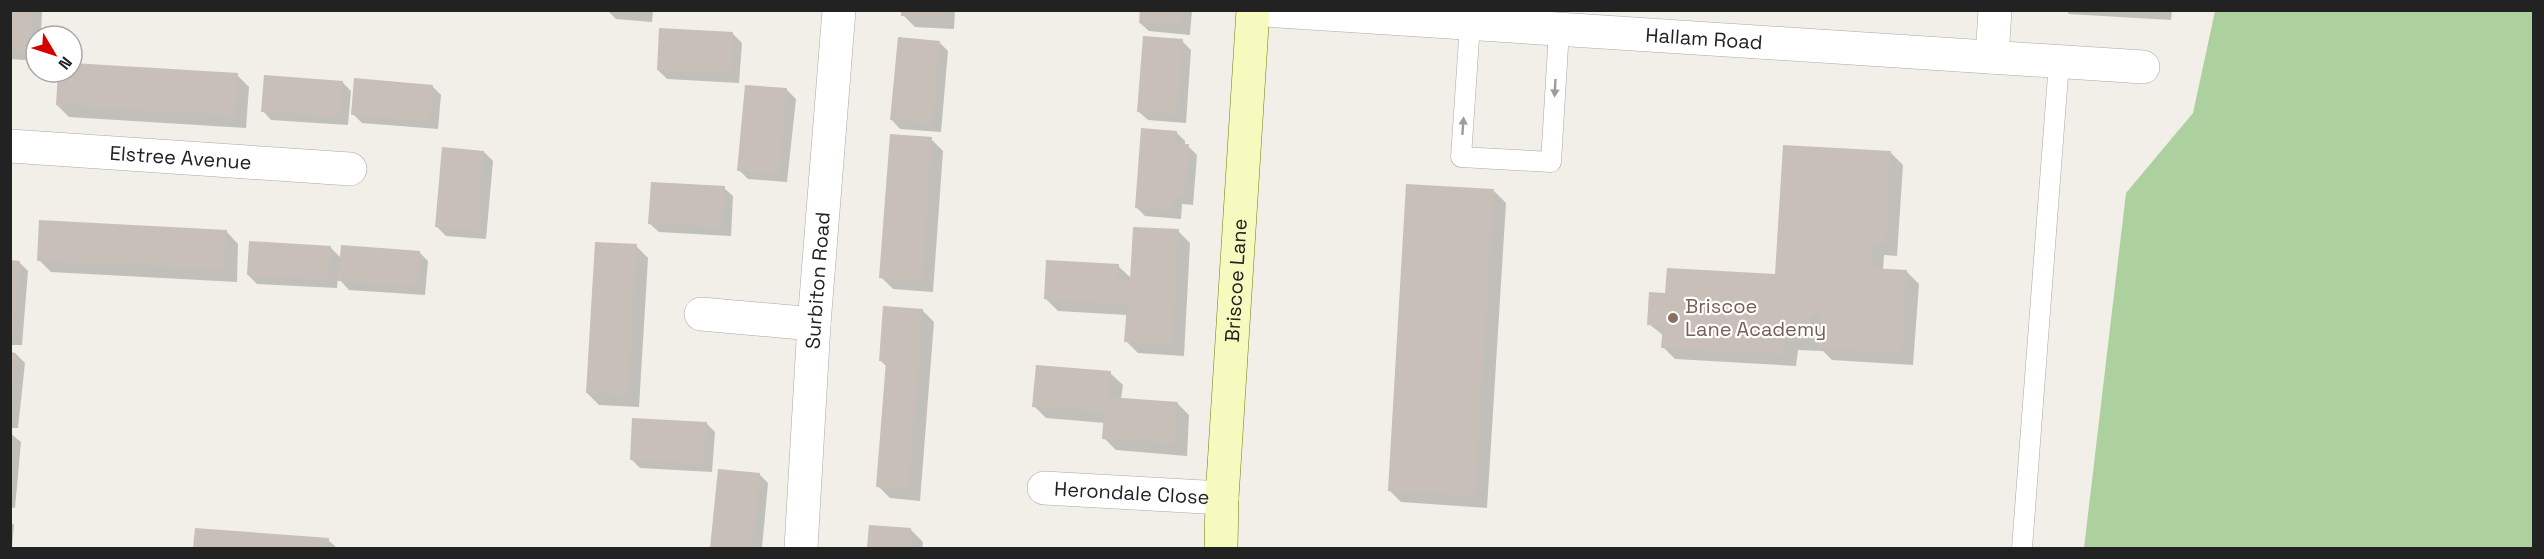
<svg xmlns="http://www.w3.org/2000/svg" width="2544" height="559" viewBox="0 0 2544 559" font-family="'Space Grotesk',sans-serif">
	<rect width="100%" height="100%" fill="#f2efe9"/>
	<path fill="#add19e" d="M 2215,11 L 2533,11 L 2533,548 L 2084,548 L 2126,193 L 2193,113 Z"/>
	<g fill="#0003">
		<path d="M 10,10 L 42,10 L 41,36 L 36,36 L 36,61 L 10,59 Z"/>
		<path d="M 607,10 L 653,10 L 652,22 L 616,19 Z"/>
		<path d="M 903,10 L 955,10 L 954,29 L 915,27 L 903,15 Z"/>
		<path d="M 1141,10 L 1192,10 L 1190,35 L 1149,31 L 1140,23 Z"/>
		<path d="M 2066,10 L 2172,10 L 2171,20 L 2069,14 Z"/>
		<path d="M 733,34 L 742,43 L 739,83 L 667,79 L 658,70 Z"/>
		<path d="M 1182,41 L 1191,50 L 1186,123 L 1148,120 L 1139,112 Z"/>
		<path d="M 940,43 L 948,51 L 941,132 L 900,129 L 892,120 Z"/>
		<path d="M 72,64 L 237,75 L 249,87 L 246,128 L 69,117 L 57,105 L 59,72 L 72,72 Z"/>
		<path d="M 342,82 L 351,91 L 348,125 L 271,120 L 263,111 Z"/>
		<path d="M 432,86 L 441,95 L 438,129 L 362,123 L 353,114 Z"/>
		<path d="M 746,86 L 787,90 L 796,99 L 787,182 L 748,179 L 739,170 Z"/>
		<path d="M 1176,132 L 1185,141 L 1185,146 L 1188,146 L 1197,155 L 1193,205 L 1182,204 L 1181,219 L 1145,216 L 1137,208 Z"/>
		<path d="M 931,139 L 943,151 L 933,292 L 893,289 L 881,277 Z"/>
		<path d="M 484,152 L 493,161 L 486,239 L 446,236 L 437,227 Z"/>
		<path d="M 1891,153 L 1903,165 L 1897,256 L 1884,255 L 1883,270 L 1907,272 L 1919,284 L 1913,365 L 1832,360 L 1823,351 L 1798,350 L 1796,366 L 1675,359 L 1663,347 L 1664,336 L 1649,324 L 1667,295 L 1777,275 Z"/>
		<path d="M 724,188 L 733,196 L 731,236 L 659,232 L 650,224 Z"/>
		<path d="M 1494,191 L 1506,203 L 1487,508 L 1401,502 L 1389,490 Z"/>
		<path d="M 226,231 L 238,244 L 237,282 L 51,272 L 39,260 Z"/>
		<path d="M 1178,231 L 1190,243 L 1184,356 L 1138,353 L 1126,341 L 1127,315 L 1058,311 L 1046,299 L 1118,266 L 1132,279 Z"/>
		<path d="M 636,246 L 648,258 L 639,407 L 599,405 L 587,393 Z"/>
		<path d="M 330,247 L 342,259 L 419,252 L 428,261 L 425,295 L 349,290 L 338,278 L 337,288 L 257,284 L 248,275 Z"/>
		<path d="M 10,262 L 19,262 L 28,271 L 22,345 L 10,345 Z"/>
		<path d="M 922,310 L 934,322 L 920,501 L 890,498 L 878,486 L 887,367 L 880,360 Z"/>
		<path d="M 10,354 L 16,354 L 25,363 L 18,428 L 10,428 Z"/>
		<path d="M 1110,373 L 1123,385 L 1121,399 L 1177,403 L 1189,415 L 1187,456 L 1116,450 L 1104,438 L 1105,423 L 1046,418 L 1034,406 Z"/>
		<path d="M 706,423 L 715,432 L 712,472 L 640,468 L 631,459 Z"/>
		<path d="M 10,433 L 21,442 L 15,508 L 10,507 Z"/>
		<path d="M 719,471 L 759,474 L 768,483 L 762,548 L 712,548 Z"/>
		<path d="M 10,522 L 14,525 L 12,548 L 10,548 Z"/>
		<path d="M 870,527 L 911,530 L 923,542 L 922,548 L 869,548 Z"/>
		<path d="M 196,530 L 328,540 L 337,548 L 195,548 Z"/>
	</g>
	<g fill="#c7bfb8">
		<path d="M 10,10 L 34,10 L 31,53 L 10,51 Z"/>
		<path d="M 901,10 L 943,10 L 943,18 L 901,16 Z"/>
		<path d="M 1140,10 L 1183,10 L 1181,27 L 1139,23 Z"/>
		<path d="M 659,28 L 733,32 L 731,74 L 657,70 Z"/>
		<path d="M 1143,36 L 1183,39 L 1177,115 L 1137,112 Z"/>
		<path d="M 898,37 L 940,41 L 933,124 L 890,120 Z"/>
		<path d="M 72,63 L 238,73 L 235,116 L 56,105 L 58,72 L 72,72 Z"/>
		<path d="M 264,75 L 343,81 L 340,117 L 261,112 Z"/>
		<path d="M 354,78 L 433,85 L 430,121 L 351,115 Z"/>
		<path d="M 745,85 L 787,88 L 779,174 L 737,171 Z"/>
		<path d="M 1141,128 L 1177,131 L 1176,144 L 1189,144 L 1185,197 L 1174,196 L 1172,211 L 1135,208 Z"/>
		<path d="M 890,134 L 932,137 L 922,281 L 879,278 Z"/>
		<path d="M 1783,145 L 1891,151 L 1886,244 L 1872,244 L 1871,268 L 1907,270 L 1902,353 L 1818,348 L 1821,316 L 1811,315 L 1810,340 L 1786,339 L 1785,355 L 1661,348 L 1663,326 L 1647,325 L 1649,292 L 1665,293 L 1667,268 L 1775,274 Z"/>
		<path d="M 442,147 L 484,151 L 478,231 L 435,227 Z"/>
		<path d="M 651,182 L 725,186 L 722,228 L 648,224 Z"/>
		<path d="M 1406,184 L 1494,189 L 1475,496 L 1388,491 Z"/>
		<path d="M 39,220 L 227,230 L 225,270 L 37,261 Z"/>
		<path d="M 1133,227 L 1179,229 L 1172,345 L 1124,342 L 1127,305 L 1044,299 L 1046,260 L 1119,264 L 1118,280 L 1130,281 Z"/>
		<path d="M 249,241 L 331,246 L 329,280 L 247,275 Z"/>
		<path d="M 595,242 L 637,244 L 628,396 L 586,393 Z"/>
		<path d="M 341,245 L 420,251 L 417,287 L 338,281 Z"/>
		<path d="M 10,260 L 20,261 L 13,337 L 10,337 Z"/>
		<path d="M 883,306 L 923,309 L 909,490 L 876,487 L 886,361 L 879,361 Z"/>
		<path d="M 10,352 L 16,353 L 12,395 L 10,395 Z"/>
		<path d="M 1036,365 L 1111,371 L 1109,397 L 1178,402 L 1175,444 L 1102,439 L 1104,412 L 1032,407 Z"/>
		<path d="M 632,418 L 707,422 L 704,464 L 630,460 Z"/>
		<path d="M 718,469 L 760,473 L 753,548 L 710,548 Z"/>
		<path d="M 869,525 L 911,528 L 910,548 L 867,548 Z"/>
		<path d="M 195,528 L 329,538 L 328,548 L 193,548 Z"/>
	</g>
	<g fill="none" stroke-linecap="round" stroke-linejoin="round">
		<g stroke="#a9a9a9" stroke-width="21">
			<g id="lane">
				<path d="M 1470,24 L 1461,157 L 1551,162 L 1559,30"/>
				<path d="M 2022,548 L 2059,62"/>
			</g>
		</g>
		<g stroke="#a9a9a9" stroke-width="34">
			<g id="street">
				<path id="s1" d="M 1264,10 L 2143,67"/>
				<path d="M 1992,57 L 1995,10"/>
				<path id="s2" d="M 10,146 L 350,169"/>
				<path d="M 701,314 L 814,324"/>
				<path id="s3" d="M 1044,488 L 1222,498"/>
				<path id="s4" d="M 801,548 L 814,324 L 839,10"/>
			</g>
		</g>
		<g stroke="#707d05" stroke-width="34">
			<g id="secondary">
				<path id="s5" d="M 1221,548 L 1222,498 L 1253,10"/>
			</g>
		</g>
		<use href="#lane" stroke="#fff" stroke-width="20"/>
		<use href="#street" stroke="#fff" stroke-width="33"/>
		<use href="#secondary" stroke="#f7fabf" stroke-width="33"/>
	</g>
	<defs><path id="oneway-solid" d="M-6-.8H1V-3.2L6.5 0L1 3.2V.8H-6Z" transform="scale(1.5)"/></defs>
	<g fill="#9c9c9c">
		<use href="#oneway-solid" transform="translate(1555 88) rotate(93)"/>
		<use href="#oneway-solid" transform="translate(1463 126) rotate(-86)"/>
	</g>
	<circle fill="#8d6e63" stroke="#fff" stroke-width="2" cx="1673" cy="318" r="6"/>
	<g text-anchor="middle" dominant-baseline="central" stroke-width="4.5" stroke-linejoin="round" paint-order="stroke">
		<g font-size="20" fill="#222" stroke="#fff">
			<text stroke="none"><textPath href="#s1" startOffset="441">Hallam Road</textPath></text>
			<text stroke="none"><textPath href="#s2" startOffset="171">Elstree Avenue</textPath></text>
			<text stroke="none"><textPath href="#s4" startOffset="268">Surbiton Road</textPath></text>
			<text stroke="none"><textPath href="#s5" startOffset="268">Briscoe Lane</textPath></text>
			<text stroke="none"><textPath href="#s3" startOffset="88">Herondale Close</textPath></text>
		</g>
		<g font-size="20" fill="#785e54" stroke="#fff" text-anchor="start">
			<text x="1685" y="306">Briscoe<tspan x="1685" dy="23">Lane Academy</tspan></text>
		</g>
	</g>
	<rect width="2544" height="559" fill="none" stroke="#222222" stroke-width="24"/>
	<g transform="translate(54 54) rotate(129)"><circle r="28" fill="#ffffff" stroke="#a7a7a7" stroke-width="1.5"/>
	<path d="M0-4.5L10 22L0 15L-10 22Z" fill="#d40000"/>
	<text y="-9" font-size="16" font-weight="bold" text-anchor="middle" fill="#222222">N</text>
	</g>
</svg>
